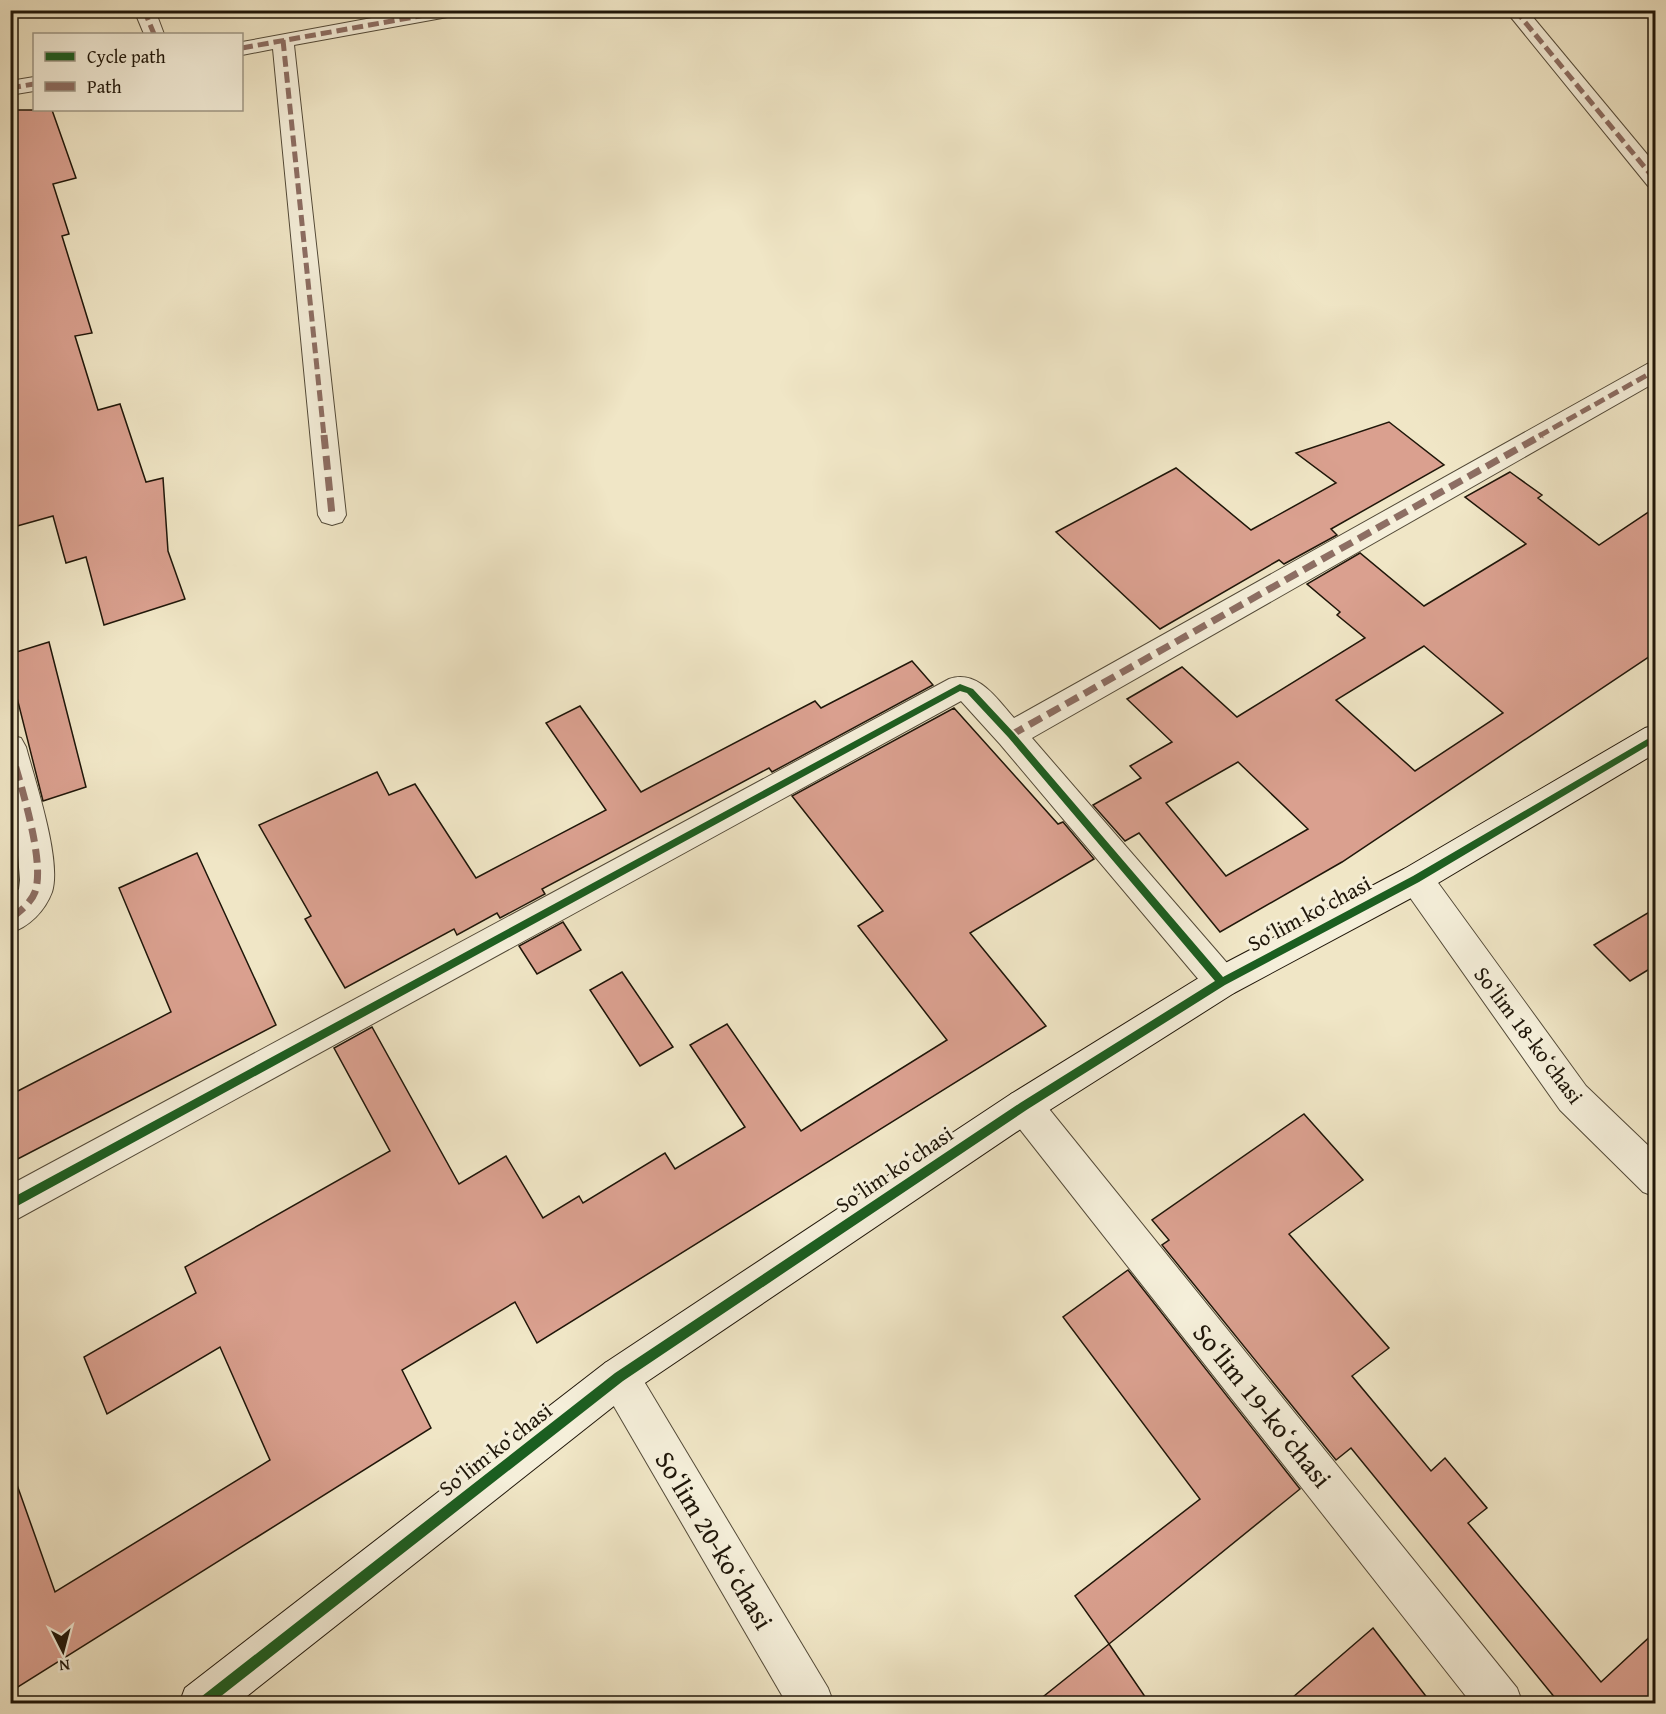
<svg xmlns="http://www.w3.org/2000/svg" width="1666" height="1714" viewBox="0 0 1666 1714" font-family="'Gentium Book Plus',serif">
	<rect width="100%" height="100%" fill="#f0e6c6"/>
	<filter id="stains"><feTurbulence type="fractalNoise" baseFrequency=".00333" numOctaves="4"/><feColorMatrix values="0 0 0 0 .2 0 0 0 0 .09 0 0 0 0 .02 0 0 0 .5 -.17"/></filter>
	<radialGradient id="worn" r=".72"><stop offset=".6" stop-color="#630" stop-opacity="0"/><stop offset="1" stop-color="#630" stop-opacity=".3"/></radialGradient>
	<g fill="#daa08f" stroke="#1f1609" stroke-width="1.5" fill-rule="evenodd">
		<path d="M 10,110 L 52,110 L 76,178 L 53,184 L 69,234 L 62,236 L 92,333 L 75,336 L 98,410 L 120,404 L 146,482 L 163,478 L 168,551 L 185,599 L 104,625 L 86,557 L 66,563 L 53,516 L 10,528 Z"/>
		<path d="M 1389,422 L 1444,465 L 1331,529 L 1337,535 L 1284,564 L 1279,560 L 1160,629 L 1056,532 L 1176,468 L 1251,530 L 1336,483 L 1296,453 Z"/>
		<path d="M 1510,472 L 1542,495 L 1538,498 L 1599,545 L 1656,507 L 1656,652 L 1342,862 L 1220,932 L 1139,833 L 1125,841 L 1093,805 L 1141,778 L 1130,766 L 1172,742 L 1127,699 L 1182,667 L 1237,717 L 1365,638 L 1337,615 L 1340,612 L 1307,584 L 1360,553 L 1424,606 L 1526,544 L 1465,497 ZM 1424,646 L 1503,713 L 1415,771 L 1336,700 ZM 1238,762 L 1308,829 L 1226,876 L 1166,803 Z"/>
		<path d="M 49,642 L 86,787 L 43,801 L 10,670 L 10,654 Z"/>
		<path d="M 912,661 L 933,685 L 772,772 L 769,768 L 542,889 L 545,894 L 500,918 L 497,913 L 457,935 L 454,929 L 345,988 L 305,919 L 311,916 L 259,825 L 377,772 L 389,795 L 415,784 L 476,878 L 606,810 L 546,723 L 580,706 L 641,792 L 815,701 L 821,708 Z"/>
		<path d="M 954,708 L 1058,824 L 1063,822 L 1094,859 L 970,933 L 1046,1026 L 537,1343 L 515,1302 L 402,1370 L 431,1428 L 10,1692 L 10,1483 L 16,1482 L 55,1592 L 270,1460 L 220,1347 L 107,1414 L 84,1357 L 196,1293 L 185,1267 L 390,1151 L 334,1048 L 372,1027 L 459,1184 L 506,1156 L 543,1218 L 579,1196 L 583,1203 L 665,1153 L 675,1169 L 745,1127 L 690,1045 L 727,1024 L 801,1131 L 947,1040 L 858,926 L 883,911 L 792,796 Z"/>
		<path d="M 197,853 L 276,1025 L 10,1163 L 10,1095 L 171,1012 L 119,888 Z"/>
		<path d="M 1656,908 L 1656,965 L 1630,981 L 1594,945 Z"/>
		<path d="M 563,922 L 581,950 L 537,974 L 519,946 Z"/>
		<path d="M 622,972 L 673,1047 L 640,1066 L 590,990 Z"/>
		<path d="M 1304,1114 L 1363,1180 L 1289,1234 L 1389,1348 L 1352,1376 L 1431,1471 L 1445,1458 L 1487,1508 L 1468,1523 L 1601,1682 L 1656,1631 L 1656,1704 L 1560,1704 L 1351,1448 L 1336,1460 L 1162,1245 L 1169,1240 L 1152,1220 Z"/>
		<path d="M 1128,1270 L 1300,1489 L 1109,1644 L 1075,1596 L 1200,1499 L 1063,1317 Z"/>
		<path d="M 1373,1628 L 1432,1704 L 1285,1704 Z"/>
		<path d="M 1109,1644 L 1150,1704 L 1034,1704 Z"/>
	</g>
	<g fill="none" stroke-linecap="round" stroke-linejoin="round">
		<g stroke="#534a38" stroke-width="2">
			<g id="street">
				<path d="M 134,10 L 155,10 L 164,34 L 144,34 Z"/>
				<path d="M 415,10 L 463,10 L 461,15 L 453,16 L 294,45 L 346,515 L 342,522 L 332,525 L 322,522 L 318,515 L 273,49 L 242,55 L 242,42 Z"/>
				<path d="M 1505,10 L 1527,10 L 1656,165 L 1656,188 L 1648,186 Z"/>
				<path d="M 34,77 L 34,91 L 10,95 L 10,81 Z"/>
				<path d="M 1656,361 L 1656,382 L 1032,738 L 1234,971 L 1239,982 L 1234,993 L 1222,997 L 1210,993 L 1000,744 L 961,701 L 10,1223 L 10,1185 L 949,679 C 978,669 997,699 1014,718 L 1647,364 Z"/>
				<path d="M 10,735 L 21,738 L 26,747 C 35,781 62,860 52,892 C 45,911 29,927 10,933 L 10,898 L 19,889 L 20,880 L 17,843 L 10,812 Z"/>
				<path d="M 1416,865 L 1428,869 L 1586,1086 L 1656,1153 L 1656,1197 L 1643,1192 L 1560,1110 L 1404,889 L 1399,879 L 1404,869 Z"/>
				<path d="M 1024,1089 L 1037,1094 L 1517,1688 L 1523,1704 L 1472,1704 L 1011,1118 L 1006,1106 L 1011,1094 Z"/>
				<path d="M 619,1357 L 633,1363 L 828,1688 L 834,1704 L 787,1704 L 605,1391 L 599,1377 L 605,1363 Z"/>
			</g>
		</g>
		<g stroke="#1f1609" stroke-width="2">
			<path id="secondary" d="M 1656,725 L 1656,753 L 1428,889 L 1234,993 L 1037,1118 L 633,1391 L 237,1704 L 179,1704 L 185,1688 L 605,1363 L 1011,1094 L 1210,971 L 1404,869 L 1645,728 Z"/>
		</g>
		<use href="#street" fill="#f5efda" fill-rule="evenodd"/>
		<use href="#secondary" fill="#f5efda" fill-rule="evenodd"/>
		<g stroke="#8d6e63" stroke-width="5" stroke-dasharray="11 5" stroke-linecap="butt">
			<path d="M 144,10 L 154,34"/>
			<path d="M 1515,10 L 1656,181"/>
			<path d="M 283,40 L 324,436"/>
			<path d="M 242,48 L 453,10"/>
			<path d="M 10,88 L 34,84"/>
			<path d="M 1539,436 L 1656,370"/>
		</g>
		<g stroke="#8d6e63" stroke-width="7" stroke-dasharray="14 7" stroke-linecap="butt">
			<path d="M 324,435 L 332,515"/>
			<path d="M 1011,735 L 1542,435"/>
			<path d="M 10,747 C 19,780 46,861 35,892 C 31,903 19,912 10,919"/>
		</g>
		<g stroke="#f5efda" stroke-width="4">
			<path id="cycleway" d="M 960,684 L 973,689 L 1014,733 L 1223,977 L 1413,876 L 1656,734 L 1656,741 L 1419,882 L 1225,985 L 1028,1109 L 623,1381 L 211,1704 L 195,1704 L 197,1700 L 615,1373 L 1020,1103 L 1215,981 L 1008,737 L 967,693 L 960,691 L 10,1210 L 10,1199 Z"/>
		</g>
		<use href="#cycleway" fill="#1b5e20" fill-rule="evenodd"/>
	</g>
	<g text-anchor="middle" dominant-baseline="central" stroke-width="6" stroke-linejoin="round" paint-order="stroke">
		<g font-size="22" fill="#1f1609" stroke="#f5efda">
			<text transform="translate(1309 913) rotate(-28)">Soʻlim koʻchasi</text>
			<text transform="translate(1529 1035) rotate(53)">Soʻlim 18-koʻchasi</text>
			<text transform="translate(894 1169) rotate(-34)">Soʻlim koʻchasi</text>
			<text transform="translate(495 1449) rotate(-38)">Soʻlim koʻchasi</text>
		</g>
		<g font-size="27" fill="#1f1609" stroke="#f5efda">
			<text transform="translate(1263 1405) rotate(51)">Soʻlim 19-koʻchasi</text>
			<text transform="translate(715 1540) rotate(59)">Soʻlim 20-koʻchasi</text>
		</g>
	</g>
	<rect width="1666" height="1714" fill="none" stroke="#f0e6c6" stroke-width="36"/>
	<rect x="12" y="12" width="1642" height="1690" fill="none" stroke="#1f1609" stroke-width="3"/>
	<rect x="18" y="18" width="1630" height="1678" fill="none" stroke="#1f1609" stroke-width="1.5"/>
	<rect x="33" y="33" width="210" height="78" fill="#f5efda" stroke="#9f9886" stroke-width="1.5"/>
	<rect x="45" y="52" width="30" height="9" fill="#1b5e20" stroke="#9f9886" stroke-width="1.5"/>
	<text x="87" y="63" font-size="18" fill="#1f1609">Cycle path</text>
	<rect x="45" y="82" width="30" height="9" fill="#8d6e63" stroke="#9f9886" stroke-width="1.5"/>
	<text x="87" y="93" font-size="18" fill="#1f1609">Path</text>
	<g transform="translate(63 1651) rotate(174)" stroke="#f5efda" stroke-width="4.5" paint-order="stroke">
	<path d="M0-4.5L10 22L0 15L-10 22Z" fill="#1f1609"/>
	<text y="-9" font-size="16" font-weight="bold" text-anchor="middle" fill="#1f1609">N</text>
	</g>
	<rect width="100%" height="100%" filter="url(#stains)"/>
	<rect width="100%" height="100%" fill="url(#worn)"/>
</svg>
